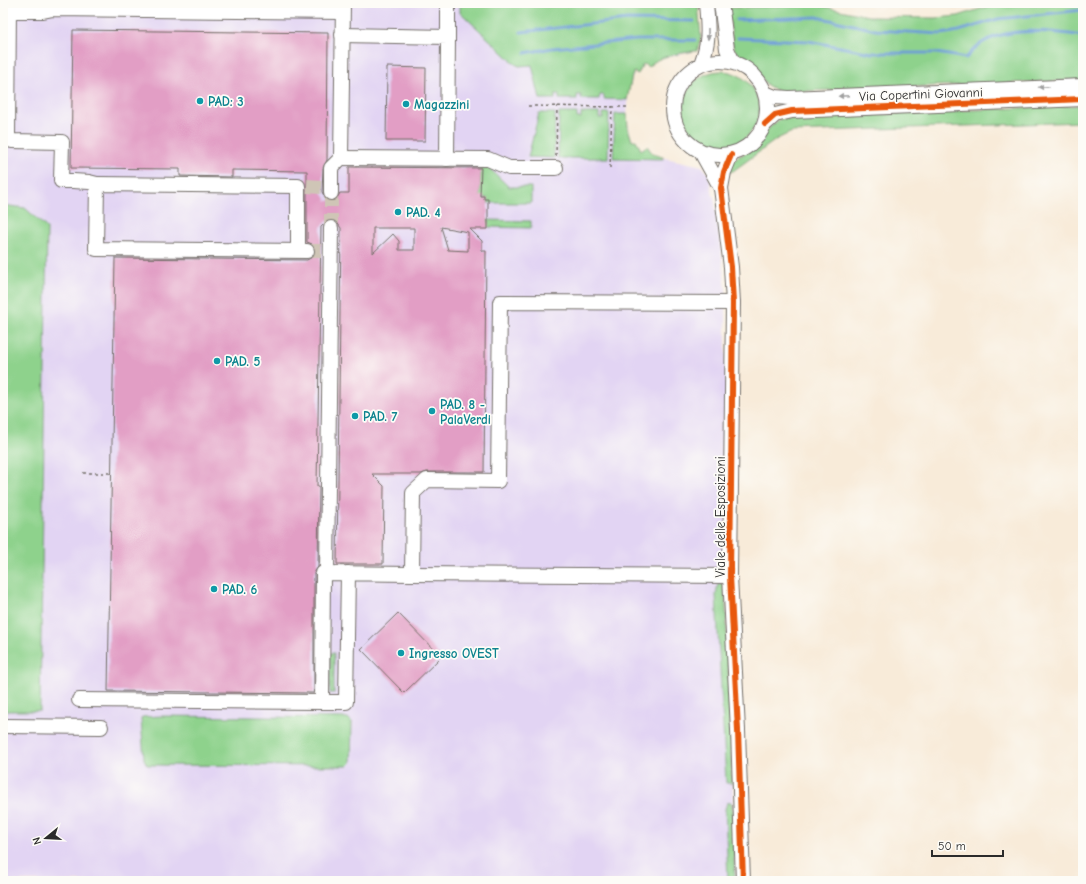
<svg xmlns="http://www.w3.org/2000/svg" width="1086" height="884" viewBox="0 0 1086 884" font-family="'Comic Neue',sans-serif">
	<rect width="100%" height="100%" fill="#fdfcf7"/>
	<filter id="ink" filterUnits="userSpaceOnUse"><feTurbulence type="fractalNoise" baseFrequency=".025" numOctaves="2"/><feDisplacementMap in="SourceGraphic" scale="8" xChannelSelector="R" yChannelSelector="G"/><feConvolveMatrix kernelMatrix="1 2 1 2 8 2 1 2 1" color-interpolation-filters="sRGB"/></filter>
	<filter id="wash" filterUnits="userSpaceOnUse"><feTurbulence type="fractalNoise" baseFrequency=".012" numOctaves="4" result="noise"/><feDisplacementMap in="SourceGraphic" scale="16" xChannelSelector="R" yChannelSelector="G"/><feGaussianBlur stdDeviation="0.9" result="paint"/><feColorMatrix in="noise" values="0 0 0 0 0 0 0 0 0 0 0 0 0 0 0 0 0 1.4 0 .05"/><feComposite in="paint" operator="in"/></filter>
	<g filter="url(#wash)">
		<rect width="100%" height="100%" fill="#f8ebd9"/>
		<path fill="#e2d4f3" d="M 3,3 L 698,3 L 697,51 L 658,59 L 652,63 L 649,67 L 643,64 L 638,74 L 634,72 L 628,93 L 627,121 L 632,141 L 636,140 L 641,150 L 647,146 L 651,153 L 656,156 L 702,166 L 709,175 L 713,196 L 714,196 L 726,290 L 726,608 L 736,881 L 3,881 L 3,711 L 40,711 L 47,229 L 25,208 L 3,205 Z"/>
		<g fill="#8ed28c" stroke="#5c7e5c">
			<path d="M 460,3 L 698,3 L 701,38 L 697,51 L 694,51 C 681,54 657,55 649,67 L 643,64 L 638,74 L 634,72 L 632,76 L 627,100 L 604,99 L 604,95 L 600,95 L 599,99 L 581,99 L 581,95 L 577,95 L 577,99 L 559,99 L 559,94 L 555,94 L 555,99 L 540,99 L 532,65 L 519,66 L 515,64 L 460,12 Z"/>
			<path d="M 1016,3 L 1083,3 L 1083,80 L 779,92 L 767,85 L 756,70 L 738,54 L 733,47 L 728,8 L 817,5 L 873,17 L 935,18 L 958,16 L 983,8 Z"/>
			<circle cx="721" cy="109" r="38"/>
			<path d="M 1083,105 L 1083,122 L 792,132 L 777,139 L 733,171 L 727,173 L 734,159 L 755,148 L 769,128 L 780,119 Z"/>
			<path d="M 539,113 L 555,113 L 554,158 L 528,157 Z"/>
			<path d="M 559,113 L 577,113 L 577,118 L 581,118 L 581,113 L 599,113 L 599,118 L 603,118 L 603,113 L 609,113 L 608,158 L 558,158 Z"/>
			<path d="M 615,114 L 627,114 L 628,128 L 632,141 L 636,140 L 641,150 L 647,146 L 653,154 L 663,157 L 663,159 L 613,158 Z"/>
			<path d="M 481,167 L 488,167 L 509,187 L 531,187 L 531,203 L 488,203 L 488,199 L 480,196 Z"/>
			<path d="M 3,205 L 25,208 L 47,228 L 40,711 L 3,711 Z"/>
			<path d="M 488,220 L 531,221 L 531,228 L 484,227 L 484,224 L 488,224 Z"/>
			<path d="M 718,583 L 724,584 L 726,608 L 732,783 L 726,783 L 716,595 Z"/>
			<rect x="330" y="653" width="4" height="40"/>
			<path d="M 163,716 L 348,718 L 352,722 L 351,763 L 348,766 L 339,766 L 147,765 L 144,759 L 141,719 L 142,717 Z"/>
			<path d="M 731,802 L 732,804 L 735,881 L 728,881 L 725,809 L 727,803 Z"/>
		</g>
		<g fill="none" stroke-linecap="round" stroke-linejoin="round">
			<g stroke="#6d9dd6" stroke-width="3">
				<path d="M 737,20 L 817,17 L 876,30 L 941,34 L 959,31 L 998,19 L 1083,10"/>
				<path d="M 521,32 L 627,20 L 694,21"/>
				<path d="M 738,38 L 808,41 L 872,53 L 937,53 L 966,58 C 971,53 976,46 982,43 C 1009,26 1053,31 1083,36"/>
				<path d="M 525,53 L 552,48 L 637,40 L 695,40"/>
			</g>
		</g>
		<g id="blocks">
			<g fill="#e29ec5" fill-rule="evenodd">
				<path d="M 73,30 L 328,33 L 327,160 L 323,168 L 322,192 L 327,201 L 336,200 L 340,193 L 349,193 L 349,167 L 481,168 L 480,196 L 484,196 L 484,199 L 488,199 L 488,229 L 470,229 L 482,241 L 482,251 L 486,251 L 484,472 L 427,472 L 421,474 L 372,474 L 384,486 L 383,564 L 337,564 L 341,228 L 336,221 L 331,220 L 327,221 L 321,227 L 317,486 L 319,486 L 318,567 L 314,573 L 314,693 L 108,691 L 115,258 L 307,260 L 314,256 L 315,251 L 312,244 L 307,242 L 307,171 L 232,170 L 232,177 L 180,176 L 180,169 L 71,168 ZM 441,227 L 468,232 L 468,251 L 448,250 ZM 373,228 L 414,228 L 414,250 L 399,250 L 399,241 L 393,234 L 373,253 Z"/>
				<path d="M 387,67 L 426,68 L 425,141 L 386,141 Z"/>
				<path d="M 398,613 L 441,657 L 404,693 L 361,649 Z"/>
			</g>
		</g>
	</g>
	<g filter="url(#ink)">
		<use href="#blocks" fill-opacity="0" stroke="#736e68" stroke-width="1"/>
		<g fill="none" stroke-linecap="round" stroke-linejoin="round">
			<g stroke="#cfc5b6" stroke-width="14" stroke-dasharray="14 7" stroke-linecap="butt">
				<path d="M 307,186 L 322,187"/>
				<path d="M 331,228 L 331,193"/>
				<path d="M 307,251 L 321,251"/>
			</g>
			<g stroke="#736e68" stroke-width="16">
				<g id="minor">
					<path d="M 9,3 L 8,139 L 12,141 L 62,142 L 61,181 L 71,181"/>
					<path d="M 721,3 L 727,49 L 733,62"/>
					<path d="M 9,11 L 43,11 L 53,9 L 342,12"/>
					<path d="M 342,35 L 448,37 L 447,159"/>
					<path d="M 448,37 L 448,3"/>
					<circle cx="720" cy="108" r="47"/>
					<path d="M 701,64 C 710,40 708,28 706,3"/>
					<path d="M 765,93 L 775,97 L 789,98 L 1083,86"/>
					<path d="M 765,124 L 775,115 L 792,111 L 1083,99"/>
					<path d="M 701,152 L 721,188"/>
					<path d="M 731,155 L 724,172 L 721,188 L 731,267 L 733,303 L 730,576 L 738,730 L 743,881"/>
					<path d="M 341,158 L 488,159 L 509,168 L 556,168"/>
					<path d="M 73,181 L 89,182 L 97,184"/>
					<path d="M 331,193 L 331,168 L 341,158 L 343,3"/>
					<path d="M 298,251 L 298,186 L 97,184 L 96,249 L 307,251"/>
					<path d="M 327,573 L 331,228"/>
					<path d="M 348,573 L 346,702 L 322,702 L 323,573 L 412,574 L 413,493 L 427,480 L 498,481 L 500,302 L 733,303"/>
					<path d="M 412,574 L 730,576"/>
					<path d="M 79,700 L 322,702"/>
					<path d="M 3,726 L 101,727"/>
				</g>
			</g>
			<g stroke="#736e68" stroke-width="1.5" stroke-dasharray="3 3" stroke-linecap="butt">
				<path d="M 528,106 L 627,107"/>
				<path d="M 556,156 L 557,106"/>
				<path d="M 610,168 L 612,106"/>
				<path d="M 83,473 L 113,473"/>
			</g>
			<use href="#minor" stroke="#fff" stroke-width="14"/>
			<g stroke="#fdfcf7" stroke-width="8">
				<g id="cycleway">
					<path d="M 765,124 L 775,115 L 792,111 L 1083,99"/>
					<path d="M 731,155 L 724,172 L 721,188 L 731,267 L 733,303 L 730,576 L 738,730 L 743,881"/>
				</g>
			</g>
			<use href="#cycleway" stroke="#e8590c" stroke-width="6"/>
		</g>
		<defs><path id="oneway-solid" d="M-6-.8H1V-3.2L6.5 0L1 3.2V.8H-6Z"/></defs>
		<g fill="#a0a0a0">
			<use href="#oneway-solid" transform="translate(708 34) rotate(90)"/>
			<use href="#oneway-solid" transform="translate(1044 87) rotate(178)"/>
			<use href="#oneway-solid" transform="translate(844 96) rotate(178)"/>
		</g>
	</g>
	<g fill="#0f9aa8" stroke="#fdfcf7" stroke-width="1.5">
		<circle cx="200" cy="101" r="4"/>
		<circle cx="406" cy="104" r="4"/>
		<circle cx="398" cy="212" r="4"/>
		<circle cx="217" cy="361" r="4"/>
		<circle cx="432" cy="411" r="4"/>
		<circle cx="355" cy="416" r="4"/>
		<circle cx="214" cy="589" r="4"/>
		<circle cx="401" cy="653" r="4"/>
	</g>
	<g text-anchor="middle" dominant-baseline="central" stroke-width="3.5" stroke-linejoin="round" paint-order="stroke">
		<g font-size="13" fill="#2b2b2b" stroke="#fdfcf7">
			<text transform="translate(921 94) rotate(-2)">Via Copertini Giovanni</text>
			<text transform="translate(720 517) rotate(-90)">Viale delle Esposizioni</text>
		</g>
		<g font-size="13" font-weight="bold" fill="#0d838f" stroke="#fdfcf7" text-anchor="start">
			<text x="208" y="101">PAD: 3</text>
			<text x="414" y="104">Magazzini</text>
			<text x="406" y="212">PAD. 4</text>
			<text x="225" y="361">PAD. 5</text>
			<text x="440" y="404">PAD. 8 -<tspan x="440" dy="15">PalaVerdi</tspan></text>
			<text x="363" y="416">PAD. 7</text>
			<text x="222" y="589">PAD. 6</text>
			<text x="409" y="653">Ingresso OVEST</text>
		</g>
	</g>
	<rect width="1086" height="884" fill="none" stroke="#fdfcf7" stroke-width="16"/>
	<g transform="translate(46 838) rotate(252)" stroke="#fdfcf7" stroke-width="3" paint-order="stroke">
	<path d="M0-3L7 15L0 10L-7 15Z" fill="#2b2b2b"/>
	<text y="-6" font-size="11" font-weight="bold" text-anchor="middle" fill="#2b2b2b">N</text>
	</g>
	<path d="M932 850v6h71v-6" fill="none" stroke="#2b2b2b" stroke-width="2"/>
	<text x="938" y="850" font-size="12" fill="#2b2b2b" stroke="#fdfcf7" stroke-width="3" paint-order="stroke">50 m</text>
</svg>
